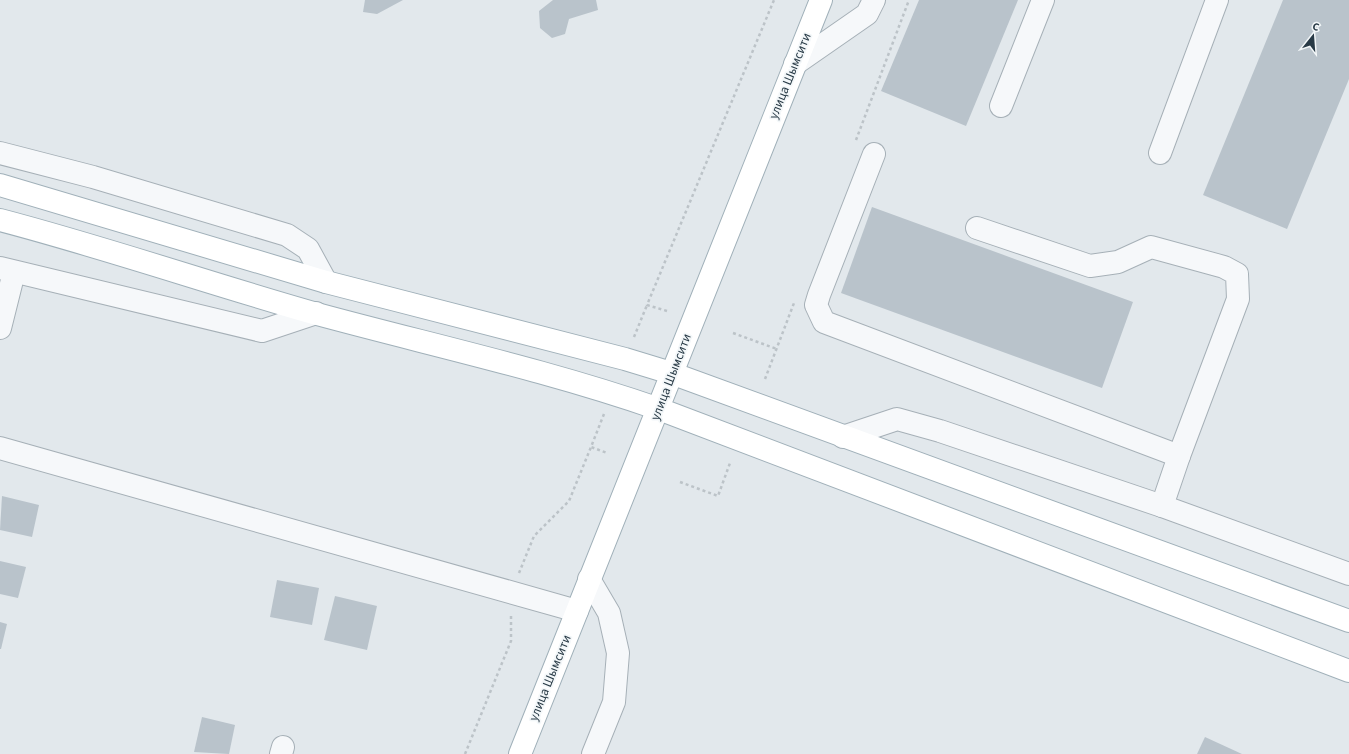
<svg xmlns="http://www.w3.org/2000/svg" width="1349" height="754" viewBox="0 0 1349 754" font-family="'Source Sans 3',sans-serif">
	<rect width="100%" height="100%" fill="#e2e8ec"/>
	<g fill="#b9c3cb">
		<path d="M 365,0 L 403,0 L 377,14 L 363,12 Z"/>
		<path d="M 553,0 L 596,0 L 598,10 L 569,19 L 565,34 L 552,38 L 540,28 L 539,11 Z"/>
		<path d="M 919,0 L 1018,0 L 966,126 L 881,91 Z"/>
		<path d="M 1283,0 L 1349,0 L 1349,79 L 1287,229 L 1203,195 Z"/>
		<path d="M 872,207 L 1133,302 L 1102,388 L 841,293 Z"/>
		<path d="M 2,496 L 39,505 L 32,537 L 0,530 Z"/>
		<path d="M 0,561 L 26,567 L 18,598 L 0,594 Z"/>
		<path d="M 277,580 L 319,588 L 312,625 L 270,617 Z"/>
		<path d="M 335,596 L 377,606 L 367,650 L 324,640 Z"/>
		<path d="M 0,622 L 7,624 L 1,649 L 0,649 Z"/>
		<path d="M 202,717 L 235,725 L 229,754 L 194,752 Z"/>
		<path d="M 1205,737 L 1242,754 L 1197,754 Z"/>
	</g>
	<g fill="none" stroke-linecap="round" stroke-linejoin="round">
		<g stroke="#a6b0b7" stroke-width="24">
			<g id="minor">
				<path d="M 795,64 L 867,14 L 874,0"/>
				<path d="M 1001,106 L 1043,0"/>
				<path d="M 0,153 L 93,177 L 287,235 L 308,249 L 326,282"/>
				<path d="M 1160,153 L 1217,0"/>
				<path d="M 874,154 L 819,295 L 816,305 L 824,322 L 1179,456"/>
				<path d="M 977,228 L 1090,266 L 1118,262 L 1151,247 L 1224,267 L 1237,274 L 1238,299 L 1179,456 L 1162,506"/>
				<path d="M 0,268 L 262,331 L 316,313"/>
				<path d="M 0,328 L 14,272"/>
				<path d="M 843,437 L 897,419 L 940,431 L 1162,506 L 1349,574"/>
				<path d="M 0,448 L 577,611"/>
				<path d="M 589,579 L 609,613 L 618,653 L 614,702 L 593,754"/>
				<path d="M 281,754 L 283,747"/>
			</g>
		</g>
		<g stroke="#a0b0b9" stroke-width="24">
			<g id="major">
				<path d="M 0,185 L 326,282 L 625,359 L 671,373 L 1349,621"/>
				<path d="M 0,220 C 107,248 211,284 317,314 C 431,345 547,370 659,409 L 1349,671"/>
				<path d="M 520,754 L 821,0"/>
			</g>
		</g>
		<g stroke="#bcc3c8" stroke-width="2.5" stroke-dasharray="3 3" stroke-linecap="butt">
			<path d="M 856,140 L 909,0"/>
			<path d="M 667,311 L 647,305 L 774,0"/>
			<path d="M 733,333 L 777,349"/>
			<path d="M 634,337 L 647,305"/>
			<path d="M 765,379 L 794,303"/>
			<path d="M 604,414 L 591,447 L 607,453"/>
			<path d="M 680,482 L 718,496 L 730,463"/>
			<path d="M 519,573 L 534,536 L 569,501 L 591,447"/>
			<path d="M 465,754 L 511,641 L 511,615"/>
		</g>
		<use href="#minor" stroke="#f6f8fa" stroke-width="22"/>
		<use href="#major" stroke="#fff" stroke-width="22"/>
	</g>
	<g text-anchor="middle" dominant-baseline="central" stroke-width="3.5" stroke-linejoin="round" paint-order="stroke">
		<g font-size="13" fill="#283a46" stroke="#f3f7f9">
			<text transform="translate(790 76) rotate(-68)">улица Шымсити</text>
			<text transform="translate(671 377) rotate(-69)">улица Шымсити</text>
			<text transform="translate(550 678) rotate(-68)">улица Шымсити</text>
		</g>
	</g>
	<g transform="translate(1313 36) rotate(17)" stroke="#f3f7f9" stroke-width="3" paint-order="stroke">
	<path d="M0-3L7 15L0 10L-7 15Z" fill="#283a46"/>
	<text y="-6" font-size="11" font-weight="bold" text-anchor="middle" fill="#283a46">С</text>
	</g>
</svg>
